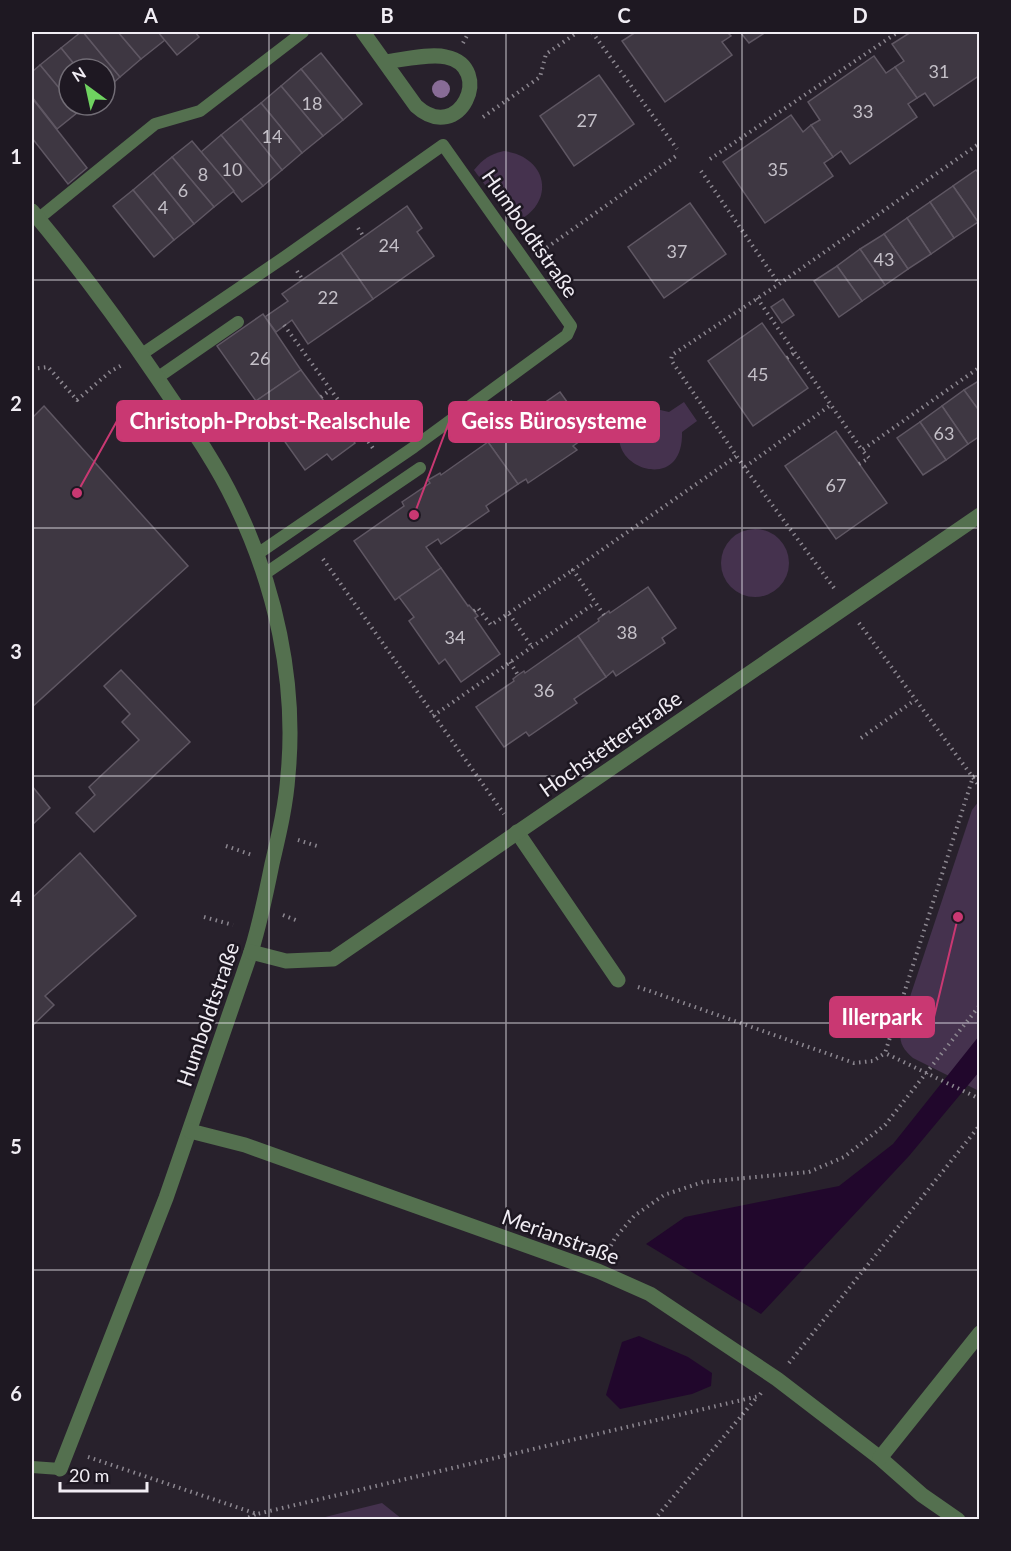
<svg xmlns="http://www.w3.org/2000/svg" width="1011" height="1551" viewBox="0 0 1011 1551" font-family="Lato,sans-serif">
	<rect width="100%" height="100%" fill="#28212c"/>
	<g fill="#45324e">
		<path d="M 504,151 C 550,157 556,206 513,223 L 474,170 C 483,159 490,154 504,151 Z"/>
		<path d="M 684,402 L 697,421 L 682,432 C 684,502 590,460 629,418 C 640,407 655,408 669,412 Z"/>
		<circle cx="755" cy="563" r="34"/>
		<path d="M 979,801 L 979,1091 L 913,1058 C 900,1047 899,1040 901,1024 L 972,810 Z"/>
		<path d="M 382,1503 L 402,1519 L 317,1519 Z"/>
	</g>
	<g fill="#21072c">
		<path d="M 979,1036 L 979,1072 L 909,1156 L 761,1314 L 646,1244 L 685,1217 L 839,1186 L 893,1144 Z"/>
		<path d="M 639,1336 L 688,1357 L 712,1373 L 711,1386 L 692,1394 L 620,1409 L 606,1395 L 622,1342 Z"/>
	</g>
	<g fill="#3e3742" stroke="#5f5763" stroke-width="1.5">
		<path d="M 81,32 L 83,32 L 120,77 L 105,90 L 105,69 L 78,69 L 61,48 Z"/>
		<path d="M 83,32 L 118,32 L 141,59 L 120,77 Z"/>
		<path d="M 118,32 L 158,32 L 165,40 L 141,59 Z"/>
		<path d="M 158,32 L 195,32 L 199,37 L 177,55 Z"/>
		<path d="M 636,32 L 727,32 L 731,36 L 722,42 L 732,55 L 665,102 L 622,41 Z"/>
		<path d="M 740,32 L 766,32 L 749,43 Z"/>
		<path d="M 911,32 L 980,32 L 980,75 L 934,106 L 925,93 L 917,98 L 895,67 L 904,61 L 892,44 Z"/>
		<path d="M 61,48 L 78,69 L 69,69 L 69,100 L 40,65 Z"/>
		<path d="M 321,53 L 362,104 L 343,120 L 301,69 Z"/>
		<path d="M 874,56 L 886,73 L 895,67 L 917,98 L 908,104 L 917,117 L 850,164 L 841,151 L 833,157 L 811,125 L 820,120 L 808,102 Z"/>
		<path d="M 40,65 L 69,100 L 69,105 L 73,105 L 78,112 L 57,129 L 32,97 L 32,72 Z"/>
		<path d="M 301,69 L 343,120 L 323,136 L 281,86 Z"/>
		<path d="M 599,75 L 634,124 L 574,166 L 540,116 Z"/>
		<path d="M 281,86 L 323,136 L 302,153 L 261,103 Z"/>
		<path d="M 32,98 L 87,168 L 68,184 L 32,138 Z"/>
		<path d="M 261,103 L 302,153 L 282,170 L 241,119 Z"/>
		<path d="M 73,105 L 86,105 L 78,112 Z"/>
		<path d="M 791,115 L 803,132 L 811,125 L 833,157 L 824,163 L 833,176 L 765,223 L 723,162 Z"/>
		<path d="M 241,119 L 282,170 L 263,186 L 221,135 Z"/>
		<path d="M 221,135 L 263,186 L 242,202 L 201,152 Z"/>
		<path d="M 192,141 L 234,191 L 214,207 L 172,157 Z"/>
		<path d="M 172,157 L 214,207 L 194,224 L 153,173 Z"/>
		<path d="M 976,170 L 980,175 L 980,221 L 978,222 L 953,186 Z"/>
		<path d="M 153,173 L 194,224 L 174,240 L 133,190 Z"/>
		<path d="M 953,186 L 978,222 L 954,238 L 930,202 Z"/>
		<path d="M 133,190 L 174,240 L 154,257 L 113,206 Z"/>
		<path d="M 930,202 L 954,238 L 931,254 L 907,218 Z"/>
		<path d="M 690,203 L 726,254 L 664,298 L 628,247 Z"/>
		<path d="M 407,206 L 422,228 L 417,232 L 434,256 L 373,299 L 341,253 Z"/>
		<path d="M 907,218 L 931,254 L 908,269 L 884,234 Z"/>
		<path d="M 884,234 L 908,269 L 885,285 L 860,249 Z"/>
		<path d="M 860,249 L 885,285 L 862,301 L 837,266 Z"/>
		<path d="M 341,253 L 373,299 L 308,344 L 292,320 L 276,332 L 265,317 L 288,301 L 282,294 Z"/>
		<path d="M 837,266 L 862,301 L 839,317 L 814,281 Z"/>
		<path d="M 783,299 L 794,315 L 782,323 L 771,307 Z"/>
		<path d="M 263,314 L 301,370 L 256,401 L 217,346 Z"/>
		<path d="M 762,323 L 808,388 L 753,426 L 708,361 Z"/>
		<path d="M 301,370 L 355,443 L 332,460 L 327,454 L 305,470 L 256,401 Z"/>
		<path d="M 980,380 L 980,412 L 964,390 Z"/>
		<path d="M 964,390 L 980,412 L 980,436 L 968,444 L 942,406 Z"/>
		<path d="M 560,392 L 590,434 L 573,446 L 577,450 L 528,483 L 526,479 L 518,484 L 488,442 L 517,422 L 515,420 L 521,416 L 526,412 L 528,414 Z"/>
		<path d="M 44,406 L 188,566 L 32,707 L 32,418 Z"/>
		<path d="M 942,406 L 968,444 L 946,460 L 920,422 Z"/>
		<path d="M 920,422 L 946,460 L 923,475 L 897,438 Z"/>
		<path d="M 836,431 L 887,503 L 836,539 L 785,466 Z"/>
		<path d="M 488,442 L 518,484 L 486,506 L 489,511 L 441,544 L 438,539 L 426,547 L 441,568 L 395,600 L 354,541 L 404,506 L 402,502 L 430,483 L 428,480 L 440,473 L 441,475 Z"/>
		<path d="M 441,568 L 468,606 L 469,605 L 478,616 L 475,618 L 500,654 L 461,682 L 445,659 L 439,664 L 409,621 L 414,617 L 399,597 Z"/>
		<path d="M 648,587 L 676,628 L 662,638 L 665,643 L 616,676 L 613,671 L 606,677 L 578,636 L 599,621 L 598,619 L 609,611 L 610,613 Z"/>
		<path d="M 578,636 L 606,677 L 574,699 L 577,703 L 529,736 L 526,732 L 504,747 L 476,707 L 514,681 L 513,679 L 518,675 L 524,671 L 525,673 Z"/>
		<path d="M 121,670 L 190,742 L 94,832 L 76,813 L 95,795 L 89,787 L 139,740 L 122,722 L 130,714 L 104,686 Z"/>
		<path d="M 32,786 L 50,808 L 32,825 Z"/>
		<path d="M 80,853 L 136,916 L 45,996 L 54,1005 L 32,1026 L 32,898 Z"/>
	</g>
	<g fill="none" stroke-linecap="round" stroke-linejoin="round">
		<g stroke="#8c8790" stroke-width="4" stroke-dasharray="1.5 4.5" stroke-linecap="butt">
			<path d="M 592,32 L 677,149"/>
			<path d="M 463,43 L 469,32"/>
			<path d="M 483,117 L 540,77 L 546,54 L 578,32"/>
			<path d="M 710,159 L 898,32"/>
			<path d="M 701,171 L 779,284"/>
			<path d="M 358,228 L 364,237"/>
			<path d="M 542,251 L 676,156"/>
			<path d="M 297,271 L 303,280"/>
			<path d="M 757,298 L 862,450 L 980,367"/>
			<path d="M 284,325 L 375,451"/>
			<path d="M 787,358 L 794,353"/>
			<path d="M 32,369 L 48,367 L 77,400 L 111,371 L 124,364"/>
			<path d="M 321,397 L 330,390"/>
			<path d="M 510,401 L 521,416"/>
			<path d="M 859,464 L 869,458 L 862,450"/>
			<path d="M 745,467 L 832,404"/>
			<path d="M 323,559 L 504,814"/>
			<path d="M 834,588 L 744,467 L 671,360 L 672,355 L 779,284 L 980,143"/>
			<path d="M 474,611 L 478,608 L 491,625 L 573,570"/>
			<path d="M 509,614 L 532,647"/>
			<path d="M 604,615 L 573,570 L 738,455"/>
			<path d="M 859,623 L 980,787"/>
			<path d="M 510,662 L 518,675"/>
			<path d="M 433,716 L 595,603"/>
			<path d="M 861,738 L 915,700"/>
			<path d="M 980,774 L 973,777 L 885,1053 L 980,1099"/>
			<path d="M 298,840 L 317,846"/>
			<path d="M 226,846 L 252,855"/>
			<path d="M 283,915 L 298,921"/>
			<path d="M 204,917 L 233,925"/>
			<path d="M 638,987 L 854,1063 L 873,1061 L 885,1053"/>
			<path d="M 608,1251 L 615,1238 L 634,1216 L 664,1195 L 703,1182 L 809,1172 L 844,1157 L 885,1125 L 980,1005"/>
			<path d="M 789,1363 L 980,1125"/>
			<path d="M 88,1457 L 257,1514 L 759,1396 L 761,1393"/>
			<path d="M 243,1520 L 256,1514"/>
			<path d="M 654,1520 L 758,1396"/>
		</g>
		<g stroke="#54704f" stroke-width="12">
			<path d="M 38,219 L 155,124 L 200,111 L 303,32"/>
			<path d="M 142,354 L 286,256 L 443,145 L 571,326 L 567,335 L 414,447 L 256,555"/>
			<path d="M 157,378 L 238,322"/>
			<path d="M 263,575 L 420,468"/>
			<path d="M 32,1467 L 60,1469"/>
		</g>
		<g stroke="#54704f" stroke-width="15">
			<path d="M 363,32 L 416,106 C 460,146 495,67 446,57 C 430,53 402,60 385,62"/>
			<path d="M 32,211 C 78,266 120,323 160,382 C 186,421 214,459 234,501 C 275,584 297,682 288,775 C 286,805 279,834 272,864 C 266,894 260,923 251,952 L 166,1198 L 60,1469"/>
			<path d="M 517,832 L 618,980"/>
			<path d="M 251,952 L 286,961 L 333,959 L 980,515"/>
			<path d="M 190,1131 L 245,1145 L 598,1271 L 650,1294 L 777,1379 L 880,1458 L 922,1495 L 958,1520"/>
			<path d="M 880,1458 L 980,1333"/>
		</g>
	</g>
	<circle fill="#886c96" cx="441" cy="89" r="9"/>
	<path fill="none" stroke="#f1edf4" stroke-width="1.5" stroke-opacity="0.55" d="M 269,32 L 269,1520M 506,32 L 506,1520M 742,32 L 742,1520M 32,280 L 980,280M 32,528 L 980,528M 32,776 L 980,776M 32,1023 L 980,1023M 32,1270 L 980,1270"/>
	<g text-anchor="middle" dominant-baseline="central" stroke-width="5" stroke-linejoin="round" paint-order="stroke">
		<g font-size="18" fill="#c4c0c8">
			<text x="939" y="71">31</text>
			<text x="312" y="103">18</text>
			<text x="863" y="111">33</text>
			<text x="587" y="120">27</text>
			<text x="272" y="136">14</text>
			<text x="232" y="169">10</text>
			<text x="778" y="169">35</text>
			<text x="203" y="174">8</text>
			<text x="183" y="190">6</text>
			<text x="163" y="207">4</text>
			<text x="389" y="245">24</text>
			<text x="677" y="251">37</text>
			<text x="884" y="259">43</text>
			<text x="328" y="297">22</text>
			<text x="260" y="358">26</text>
			<text x="758" y="374">45</text>
			<text x="944" y="433">63</text>
			<text x="836" y="485">67</text>
			<text x="627" y="632">38</text>
			<text x="455" y="637">34</text>
			<text x="544" y="690">36</text>
		</g>
		<g font-size="21" fill="#f1edf4" stroke="#1e1822">
			<text transform="translate(531 233) rotate(55)">Humboldtstraße</text>
			<text transform="translate(610 743) rotate(-35)">Hochstetterstraße</text>
			<text transform="translate(207 1014) rotate(-71)">Humboldtstraße</text>
			<text transform="translate(561 1236) rotate(20)">Merianstraße</text>
		</g>
	</g>
	<path fill="none" stroke="#c93872" stroke-width="2" d="M77 493L117 421M414 515L449 422M958 917L934 1017"/>
	<g fill="#c93872" stroke="#1e1822" stroke-width="2">
		<circle cx="77" cy="493" r="6"/>
		<circle cx="414" cy="515" r="6"/>
		<circle cx="958" cy="917" r="6"/>
	</g>
	<g fill="#c93872" stroke="#c93872" stroke-width="2">
		<rect x="117" y="401" width="305" height="40" rx="6"/>
		<rect x="449" y="402" width="210" height="40" rx="6"/>
		<rect x="830" y="997" width="104" height="40" rx="6"/>
	</g>
	<g font-size="22" text-anchor="middle" font-weight="bold" fill="#fff">
		<text x="270" y="429">Christoph-Probst-Realschule</text>
		<text x="554" y="429">Geiss Bürosysteme</text>
		<text x="882" y="1025">Illerpark</text>
	</g>
	<rect width="1011" height="1551" fill="none" stroke="#1e1822" stroke-width="66"/>
	<g transform="translate(87 87) rotate(327)"><circle r="28" fill="#1e1822" stroke="#726d76" stroke-width="1.5"/>
	<path d="M0-4.5L10 22L0 15L-10 22Z" fill="#6fd360"/>
	<text y="-9" font-size="16" font-weight="bold" text-anchor="middle" fill="#f1edf4">N</text>
	</g>
	<path d="M60 1482v9h87v-9" fill="none" stroke="#f1edf4" stroke-width="3"/>
	<text x="69" y="1482" font-size="18" fill="#f1edf4" stroke="#1e1822" stroke-width="4.5" paint-order="stroke">20 m</text>
	<rect x="33" y="33" width="945" height="1485" fill="none" stroke="#f1edf4" stroke-width="2"/>
	<g font-size="20" text-anchor="middle" font-weight="bold" fill="#f1edf4">
		<text x="151" y="23">A</text>
		<text x="387" y="23">B</text>
		<text x="624" y="23">C</text>
		<text x="860" y="23">D</text>
		<text x="16" y="164">1</text>
		<text x="16" y="411">2</text>
		<text x="16" y="659">3</text>
		<text x="16" y="906">4</text>
		<text x="16" y="1154">5</text>
		<text x="16" y="1401">6</text>
	</g>
</svg>
